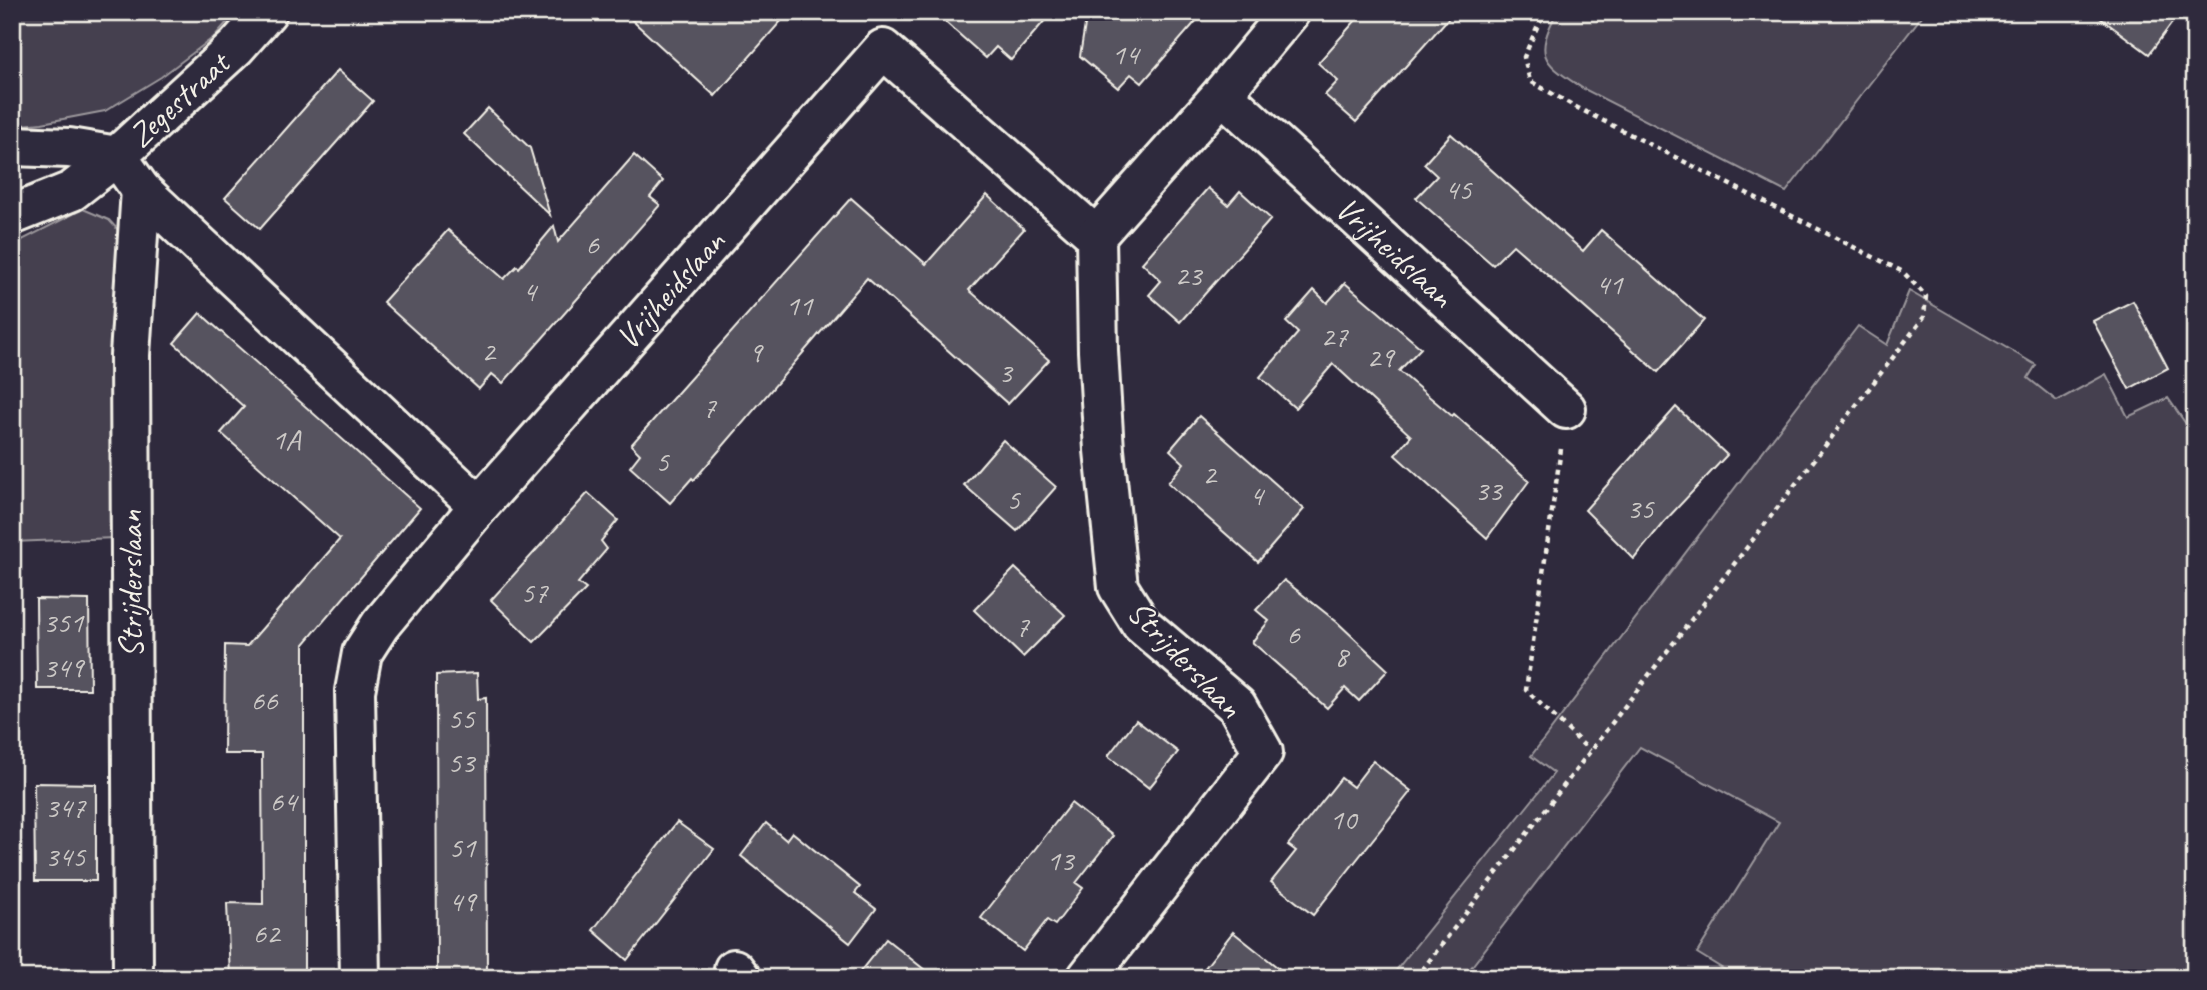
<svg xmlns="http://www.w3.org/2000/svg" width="2207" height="990" viewBox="0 0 2207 990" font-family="Caveat,sans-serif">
	<rect width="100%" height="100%" fill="#2f2a3d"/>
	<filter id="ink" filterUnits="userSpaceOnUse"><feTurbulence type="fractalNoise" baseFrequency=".0143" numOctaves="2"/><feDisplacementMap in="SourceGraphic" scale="14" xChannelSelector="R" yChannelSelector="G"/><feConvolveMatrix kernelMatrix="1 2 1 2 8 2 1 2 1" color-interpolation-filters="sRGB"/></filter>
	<g filter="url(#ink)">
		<g fill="#454050" stroke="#9c989c" stroke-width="2">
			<path d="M 12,12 L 236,12 L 214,37 L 161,77 L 105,111 L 42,123 L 12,126 Z"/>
			<path d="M 1557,12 L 1925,12 L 1786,192 L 1582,88 C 1544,62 1533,58 1557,12 Z"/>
			<path d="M 83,209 L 109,220 L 119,231 L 115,538 L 12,542 L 12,245 Z"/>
			<path d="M 1909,291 L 2036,365 L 2028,378 L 2057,401 L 2106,374 L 2128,417 L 2168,398 L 2195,437 L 2195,978 L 1738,978 L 1697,953 L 1779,822 L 1640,747 L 1463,978 L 1390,978 L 1554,773 L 1531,756 L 1858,326 L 1887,345 Z"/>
		</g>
		<g fill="#56525f" stroke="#f4f1e8" stroke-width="2">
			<path d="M 623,12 L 789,12 L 715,96 Z"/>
			<path d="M 934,12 L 1052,12 L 1011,60 L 996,47 L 986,58 Z"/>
			<path d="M 1087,12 L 1204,12 L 1142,83 L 1131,74 L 1118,88 L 1080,56 Z"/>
			<path d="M 1363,12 L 1454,12 L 1356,122 L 1325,95 L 1338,81 L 1318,63 Z"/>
			<path d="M 2092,12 L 2180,12 L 2149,54 Z"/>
			<path d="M 338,70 L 373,101 L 260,229 L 225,198 Z"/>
			<path d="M 488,108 L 530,148 L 550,215 L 464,134 Z"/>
			<path d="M 1451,134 L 1583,251 L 1601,230 L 1704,320 L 1658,372 L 1513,245 L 1493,265 L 1416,198 L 1437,176 L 1424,164 Z"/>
			<path d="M 634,155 L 663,181 L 650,197 L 660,205 L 503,383 L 492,374 L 479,389 L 383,302 L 448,230 L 504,279 L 517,266 L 519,268 L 554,226 L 558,242 Z"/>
			<path d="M 1208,188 L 1228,205 L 1240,191 L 1271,219 L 1180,322 L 1149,295 L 1161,281 L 1142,263 Z"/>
			<path d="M 987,195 L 1024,229 L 969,290 L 1049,360 L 1008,404 L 867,278 L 694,480 L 692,478 L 670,503 L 630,467 L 640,454 L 631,445 L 851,198 L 926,264 Z"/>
			<path d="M 1345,283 L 1421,348 L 1399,371 L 1452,416 L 1454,414 L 1529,481 L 1487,538 L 1395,455 L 1411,436 L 1333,364 L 1295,408 L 1260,377 L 1298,333 L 1286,322 L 1314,290 L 1327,303 Z"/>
			<path d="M 2133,301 L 2168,368 L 2129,389 L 2093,321 Z"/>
			<path d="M 200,313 L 420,508 L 304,644 L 304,978 L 230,978 L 227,903 L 263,904 L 262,754 L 224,754 L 225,645 L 247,646 L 340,539 L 221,433 L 244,407 L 174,343 Z"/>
			<path d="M 1676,407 L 1727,455 L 1663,523 L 1634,559 L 1585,510 Z"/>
			<path d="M 1199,416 L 1304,509 L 1258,562 L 1168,483 L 1184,463 L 1170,450 Z"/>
			<path d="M 1003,440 L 1056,487 L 1017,531 L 964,485 Z"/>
			<path d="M 588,493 L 618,520 L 601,541 L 607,549 L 578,583 L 586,589 L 534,642 L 491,600 Z"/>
			<path d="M 1015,568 L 1065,615 L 1023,657 L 974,610 Z"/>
			<path d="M 1284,580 L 1337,622 L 1388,670 L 1359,701 L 1345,688 L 1327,708 L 1252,642 L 1269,621 L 1256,610 Z"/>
			<path d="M 36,599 L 89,600 L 90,689 L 37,689 Z"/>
			<path d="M 477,673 L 478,699 L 486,698 L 487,978 L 437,978 L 436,675 Z"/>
			<path d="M 1136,720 L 1178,752 L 1149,788 L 1108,756 Z"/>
			<path d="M 1373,761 L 1411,791 L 1313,915 L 1271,882 L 1296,851 L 1288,845 L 1341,778 L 1353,787 Z"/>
			<path d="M 34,783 L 96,784 L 96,881 L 35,881 Z"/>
			<path d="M 1071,803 L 1113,836 L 1076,883 L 1083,888 L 1055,925 L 1047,920 L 1023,951 L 981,918 Z"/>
			<path d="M 677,822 L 714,849 L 627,960 L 593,930 Z"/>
			<path d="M 766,823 L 786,840 L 792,832 L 860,887 L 855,893 L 876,909 L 850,943 L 741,856 Z"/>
			<path d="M 1233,932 L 1291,978 L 1197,978 Z"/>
			<path d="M 886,939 L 935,978 L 855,978 Z"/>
		</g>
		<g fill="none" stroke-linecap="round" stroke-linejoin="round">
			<g stroke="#f4f1e8" stroke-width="44">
				<g id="street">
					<path id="s1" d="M 1222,94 L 1566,409"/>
					<path d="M 12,146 L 69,148 L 117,156"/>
					<path id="s2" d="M 117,156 L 141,190 L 479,506 L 883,49 L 1096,236"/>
					<path id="s3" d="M 12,215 L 72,191 L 117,156 L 236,47 L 267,12"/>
					<path d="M 1096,236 L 1222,94 L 1290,12"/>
					<path d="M 734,969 L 741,978"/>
					<path d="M 133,978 L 130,355 L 141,190"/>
					<path d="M 360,978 L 355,691 L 362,653 L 380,625 L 479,506"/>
					<path d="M 1087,978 L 1263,752 L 1237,706 L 1141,624 L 1118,587 L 1104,450 L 1098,351 L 1096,236"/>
				</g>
			</g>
			<g stroke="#f4f1e8" stroke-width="4.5" stroke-dasharray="5 5" stroke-linecap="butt">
				<path d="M 1561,449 L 1526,690 L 1590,751"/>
				<path d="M 1416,978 L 1924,317 L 1926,296 L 1903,272 L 1574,106 L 1530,81 L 1524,57 L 1538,25 L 1548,12"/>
			</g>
			<use href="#street" stroke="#2f2a3d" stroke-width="38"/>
		</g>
	</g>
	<g text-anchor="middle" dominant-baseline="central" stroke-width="5" stroke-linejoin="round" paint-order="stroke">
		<g font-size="30" fill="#ccc9c6">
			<text x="1125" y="54">14</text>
			<text x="1458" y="189">45</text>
			<text x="592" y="244">6</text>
			<text x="1188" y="275">23</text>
			<text x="1609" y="284">41</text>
			<text x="529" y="291">4</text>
			<text x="799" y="305">11</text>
			<text x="1334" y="336">27</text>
			<text x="488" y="351">2</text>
			<text x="755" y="352">9</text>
			<text x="1380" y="357">29</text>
			<text x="1005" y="372">3</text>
			<text x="709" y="407">7</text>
			<text x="286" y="439">1A</text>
			<text x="662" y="461">5</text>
			<text x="1209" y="474">2</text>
			<text x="1488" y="490">33</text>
			<text x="1256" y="495">4</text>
			<text x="1013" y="499">5</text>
			<text x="1640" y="508">35</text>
			<text x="534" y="592">57</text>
			<text x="63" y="622">351</text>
			<text x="1022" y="626">7</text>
			<text x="1293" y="634">6</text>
			<text x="1341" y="656">8</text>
			<text x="63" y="667">349</text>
			<text x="264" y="700">66</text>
			<text x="461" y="718">55</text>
			<text x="461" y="762">53</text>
			<text x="283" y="801">64</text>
			<text x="65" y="807">347</text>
			<text x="1343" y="819">10</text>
			<text x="462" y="847">51</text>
			<text x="65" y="856">345</text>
			<text x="1060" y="860">13</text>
			<text x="462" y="901">49</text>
			<text x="266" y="933">62</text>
		</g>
		<g font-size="33" fill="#f4f1e8" stroke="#2f2a3d">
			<text stroke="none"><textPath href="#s3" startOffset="205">Zegestraat</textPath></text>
			<text stroke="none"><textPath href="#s1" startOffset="234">Vrijheidslaan</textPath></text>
			<text stroke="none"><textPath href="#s2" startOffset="793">Vrijheidslaan</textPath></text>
			<text transform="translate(131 584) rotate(-90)">Strijderslaan</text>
			<text transform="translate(1185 659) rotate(46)">Strijderslaan</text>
		</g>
	</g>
	<rect width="2207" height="990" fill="none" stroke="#2f2a3d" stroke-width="42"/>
	<rect x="21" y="21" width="2165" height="948" fill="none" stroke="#f4f1e8" stroke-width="2.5" filter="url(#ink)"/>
</svg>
